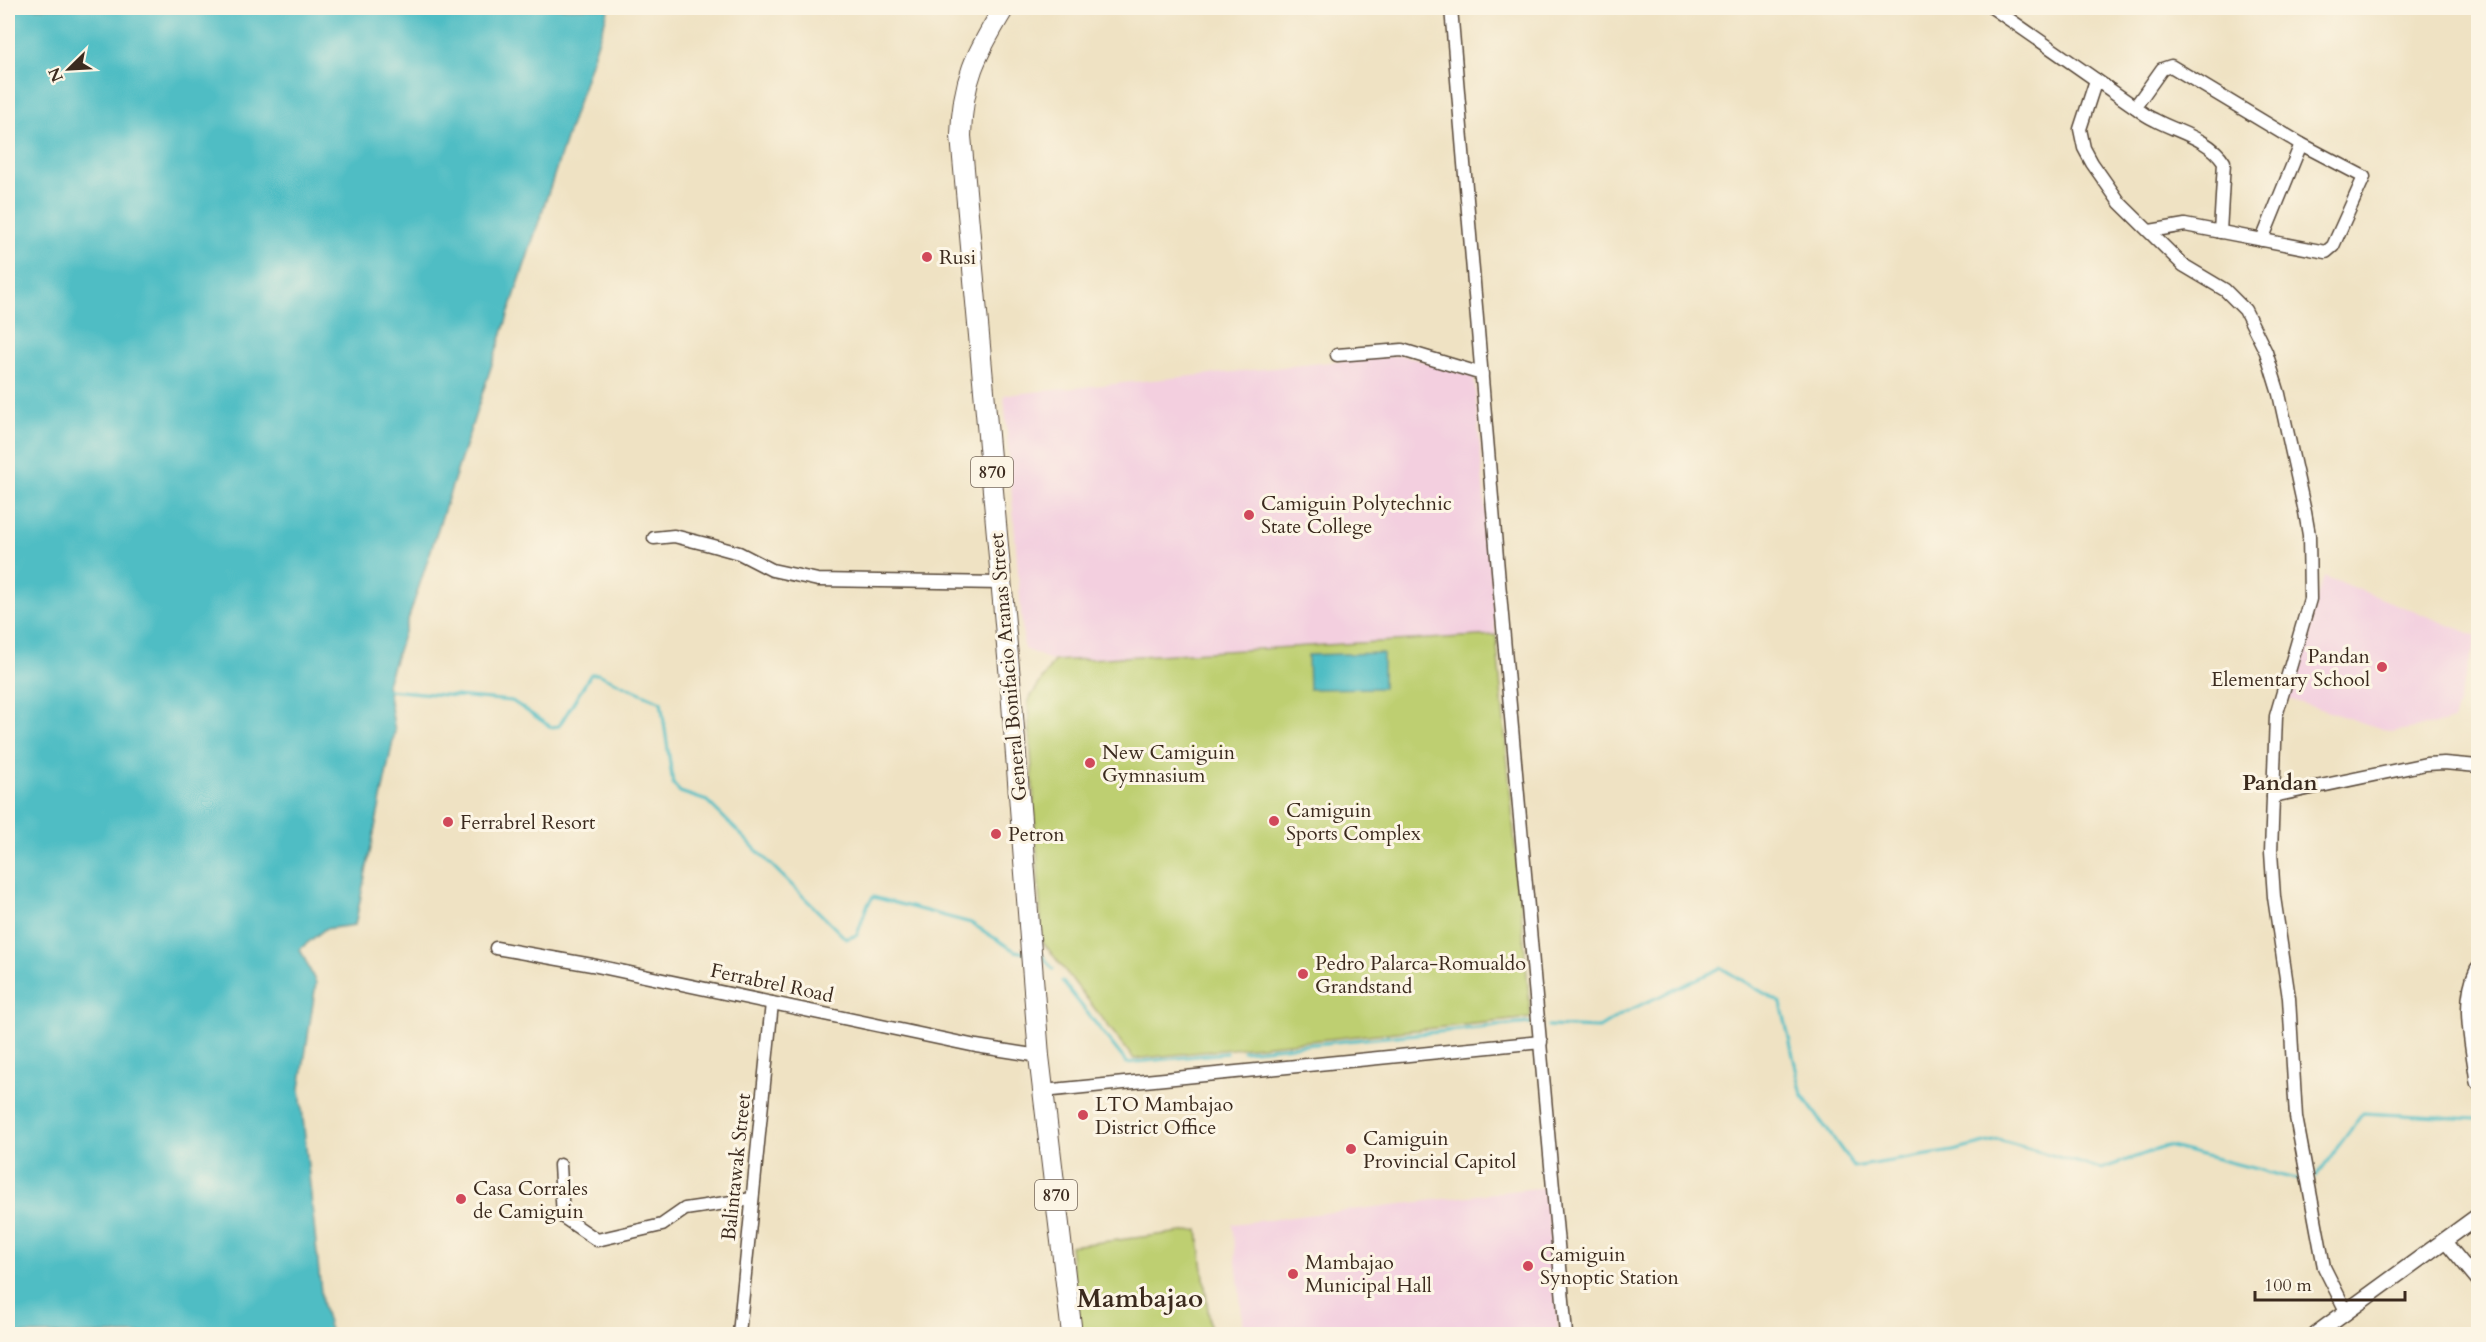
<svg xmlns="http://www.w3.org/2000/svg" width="2486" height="1342" viewBox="0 0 2486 1342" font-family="Cardo,serif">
	<rect width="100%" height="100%" fill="#fcf5e5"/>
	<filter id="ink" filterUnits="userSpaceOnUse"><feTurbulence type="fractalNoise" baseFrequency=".0167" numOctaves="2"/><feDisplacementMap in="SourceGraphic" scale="12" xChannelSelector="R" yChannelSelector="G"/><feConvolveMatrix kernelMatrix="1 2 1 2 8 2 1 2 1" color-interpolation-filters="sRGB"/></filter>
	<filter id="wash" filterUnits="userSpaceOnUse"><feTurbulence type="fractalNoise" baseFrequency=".008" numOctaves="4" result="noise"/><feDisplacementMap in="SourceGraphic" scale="24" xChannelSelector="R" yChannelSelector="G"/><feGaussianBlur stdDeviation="1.35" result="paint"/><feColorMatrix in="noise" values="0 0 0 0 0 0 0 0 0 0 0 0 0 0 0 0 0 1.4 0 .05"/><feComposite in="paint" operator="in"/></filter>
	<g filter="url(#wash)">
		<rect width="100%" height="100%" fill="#efe2c3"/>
		<g fill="#f3cfdf">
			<path d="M 1401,355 L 1474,376 L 1496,635 L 1054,661 L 1024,649 L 1004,395 Z"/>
			<path d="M 2324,576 L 2477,636 L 2453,721 L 2392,732 L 2285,698 Z"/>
			<path d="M 1546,1187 L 1559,1334 L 1244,1334 L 1232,1224 Z"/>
		</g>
		<g fill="#becf71" stroke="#7c7c48" stroke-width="1.5">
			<path d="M 1496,635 L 1531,1018 L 1134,1059 L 1042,941 L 1028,701 L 1054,661 Z"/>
			<path d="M 1198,1230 L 1211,1334 L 1080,1334 L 1070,1246 Z"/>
		</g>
		<g fill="#4fbdc4" stroke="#457471" stroke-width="1.5">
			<path d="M 8,8 L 609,8 L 387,684 L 395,731 L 355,925 L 325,929 L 300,949 L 316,983 L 300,1089 L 322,1302 L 331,1334 L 8,1334 Z"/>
			<path d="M 1383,653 L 1383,688 L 1309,689 L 1308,655 Z"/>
		</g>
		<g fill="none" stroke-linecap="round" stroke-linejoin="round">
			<g stroke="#4fbdc4" stroke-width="3">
				<path d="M 388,690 L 512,701 L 551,727 L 559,726 L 591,674 L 598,674 L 661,702 L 673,784 L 680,792 L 707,801 L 846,939 L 857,935 L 867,906 L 873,897 L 971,923 L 1015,951 L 1025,953"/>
				<path d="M 1038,954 L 1041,954 L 1053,969"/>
				<path d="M 1062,981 L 1127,1063 L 1227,1053"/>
				<path d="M 1548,1026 L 1599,1028 L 1623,1013 L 1721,968 L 1781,1003 L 1802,1095 L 1854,1167 L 1953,1151 L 1998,1140 L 2101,1169 L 2167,1146 L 2299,1180"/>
				<path d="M 1243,1051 L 1530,1023"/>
				<path d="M 2316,1176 L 2363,1113 L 2476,1119"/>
			</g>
		</g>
	</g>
	<g filter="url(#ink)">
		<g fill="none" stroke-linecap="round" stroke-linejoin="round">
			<g stroke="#564637" stroke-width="15">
				<g id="minor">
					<path d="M 1451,8 L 1499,582 L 1566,1334"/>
					<path d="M 1993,8 L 2135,107 C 2141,112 2148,117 2155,120 C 2177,132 2210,139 2224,162 L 2220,232"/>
					<path d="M 2096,80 L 2080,129 L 2084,148 L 2092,163 L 2120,203 L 2183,265 L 2225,290 L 2245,310 L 2266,352 L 2279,394 L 2305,512 L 2309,535 L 2310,599 L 2276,716 L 2271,852 L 2274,897 L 2289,998 L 2296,1117 L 2324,1267 L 2347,1313"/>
					<path d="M 2135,107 L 2162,69 L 2171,66 L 2301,144 L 2364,177 L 2333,246 L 2326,252 L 2185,225 L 2150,231"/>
					<path d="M 2262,240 L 2301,144"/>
					<path d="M 1337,355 L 1402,350 L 1482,374"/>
					<path d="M 654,538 L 674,536 L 710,545 L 739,553 L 772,570 L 818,580 L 1001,583"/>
					<path d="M 2273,796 L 2426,764 L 2444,763 L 2478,766"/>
					<path d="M 496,948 L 592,965 L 976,1046 L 1039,1056"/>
					<path d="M 1043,1091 L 1541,1042"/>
					<path d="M 560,1165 L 563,1217 L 597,1240 L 662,1225 L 685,1209 L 752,1199"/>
					<path d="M 2444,1240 L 2478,1281"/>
					<path d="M 739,1334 L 772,1003"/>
				</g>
			</g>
			<g stroke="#564637" stroke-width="18">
				<g id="tertiary">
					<path d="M 2478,969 C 2461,1003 2474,1046 2478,1082"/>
					<path d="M 2316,1334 L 2478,1216"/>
				</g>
			</g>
			<g stroke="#564637" stroke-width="22">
				<path id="primary" d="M 1004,8 C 976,54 962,80 961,136 L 1011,690 L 1039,1056 L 1072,1334"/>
			</g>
			<use href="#minor" stroke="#fff" stroke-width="12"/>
			<use href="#tertiary" stroke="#fff" stroke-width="15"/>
			<use href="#primary" stroke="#fff" stroke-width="20"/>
		</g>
	</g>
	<g fill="#d1495b" stroke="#fcf5e5" stroke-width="2">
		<circle cx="927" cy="257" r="6"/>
		<circle cx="1249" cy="515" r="6"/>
		<circle cx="2382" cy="667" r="6"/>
		<circle cx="1090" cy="763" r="6"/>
		<circle cx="1274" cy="821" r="6"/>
		<circle cx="448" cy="822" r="6"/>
		<circle cx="996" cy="834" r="6"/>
		<circle cx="1303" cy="974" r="6"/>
		<circle cx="1083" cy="1115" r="6"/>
		<circle cx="1351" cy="1149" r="6"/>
		<circle cx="461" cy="1199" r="6"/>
		<circle cx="1528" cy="1266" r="6"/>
		<circle cx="1293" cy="1274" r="6"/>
	</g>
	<g text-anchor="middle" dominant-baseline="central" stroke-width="6" stroke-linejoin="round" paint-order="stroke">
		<g fill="#fcf5e5" stroke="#75675a" stroke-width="1.5">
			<rect x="971" y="457" width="42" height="30" rx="4.5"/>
			<rect x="1035" y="1180" width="42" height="30" rx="4.5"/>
		</g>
		<g font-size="18" font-weight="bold" fill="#3b2a1e">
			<text x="992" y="472">870</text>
			<text x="1056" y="1195">870</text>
		</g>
		<g font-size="20" fill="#3b2a1e" stroke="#fcf5e5" text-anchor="start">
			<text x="939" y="257">Rusi</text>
			<text x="1261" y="503">Camiguin Polytechnic<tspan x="1261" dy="23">State College</tspan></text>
			<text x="2370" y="656" text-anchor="end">Pandan<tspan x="2370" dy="23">Elementary School</tspan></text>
			<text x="1102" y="752">New Camiguin<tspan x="1102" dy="23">Gymnasium</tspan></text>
			<text x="1286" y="810">Camiguin<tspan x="1286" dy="23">Sports Complex</tspan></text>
			<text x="460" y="822">Ferrabrel Resort</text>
			<text x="1008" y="834">Petron</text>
			<text x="1315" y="963">Pedro Palarca-Romualdo<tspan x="1315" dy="23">Grandstand</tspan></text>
			<text x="1095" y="1104">LTO Mambajao<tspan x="1095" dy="23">District Office</tspan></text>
			<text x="1363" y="1138">Camiguin<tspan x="1363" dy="23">Provincial Capitol</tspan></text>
			<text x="473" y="1188">Casa Corrales<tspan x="473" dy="23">de Camiguin</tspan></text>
			<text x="1540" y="1254">Camiguin<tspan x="1540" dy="23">Synoptic Station</tspan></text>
			<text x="1305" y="1262">Mambajao<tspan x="1305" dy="23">Municipal Hall</tspan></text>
		</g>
		<g font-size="20" fill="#3b2a1e" stroke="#fcf5e5">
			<text transform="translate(1008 667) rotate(-95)">General Bonifacio Aranas Street</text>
			<text transform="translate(772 983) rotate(12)">Ferrabrel Road</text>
			<text transform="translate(736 1167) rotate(-84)">Balintawak Street</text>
		</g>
		<g font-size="22" font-weight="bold" fill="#3b2a1e" stroke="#fcf5e5">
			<text x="2280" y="783">Pandan</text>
		</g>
		<g font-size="26" font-weight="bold" fill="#3b2a1e" stroke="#fcf5e5">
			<text x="1140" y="1298">Mambajao</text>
		</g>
	</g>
	<rect width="2486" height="1342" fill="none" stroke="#fcf5e5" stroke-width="30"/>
	<g transform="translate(69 69) rotate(246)" stroke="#fcf5e5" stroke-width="4.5" paint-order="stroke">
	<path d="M0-4.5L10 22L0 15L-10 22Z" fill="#3b2a1e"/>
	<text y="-9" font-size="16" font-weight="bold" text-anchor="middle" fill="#3b2a1e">N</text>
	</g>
	<path d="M2255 1291v9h150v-9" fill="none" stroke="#3b2a1e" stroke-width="3"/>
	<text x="2264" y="1291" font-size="18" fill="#3b2a1e" stroke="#fcf5e5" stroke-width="4.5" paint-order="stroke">100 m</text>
</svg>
